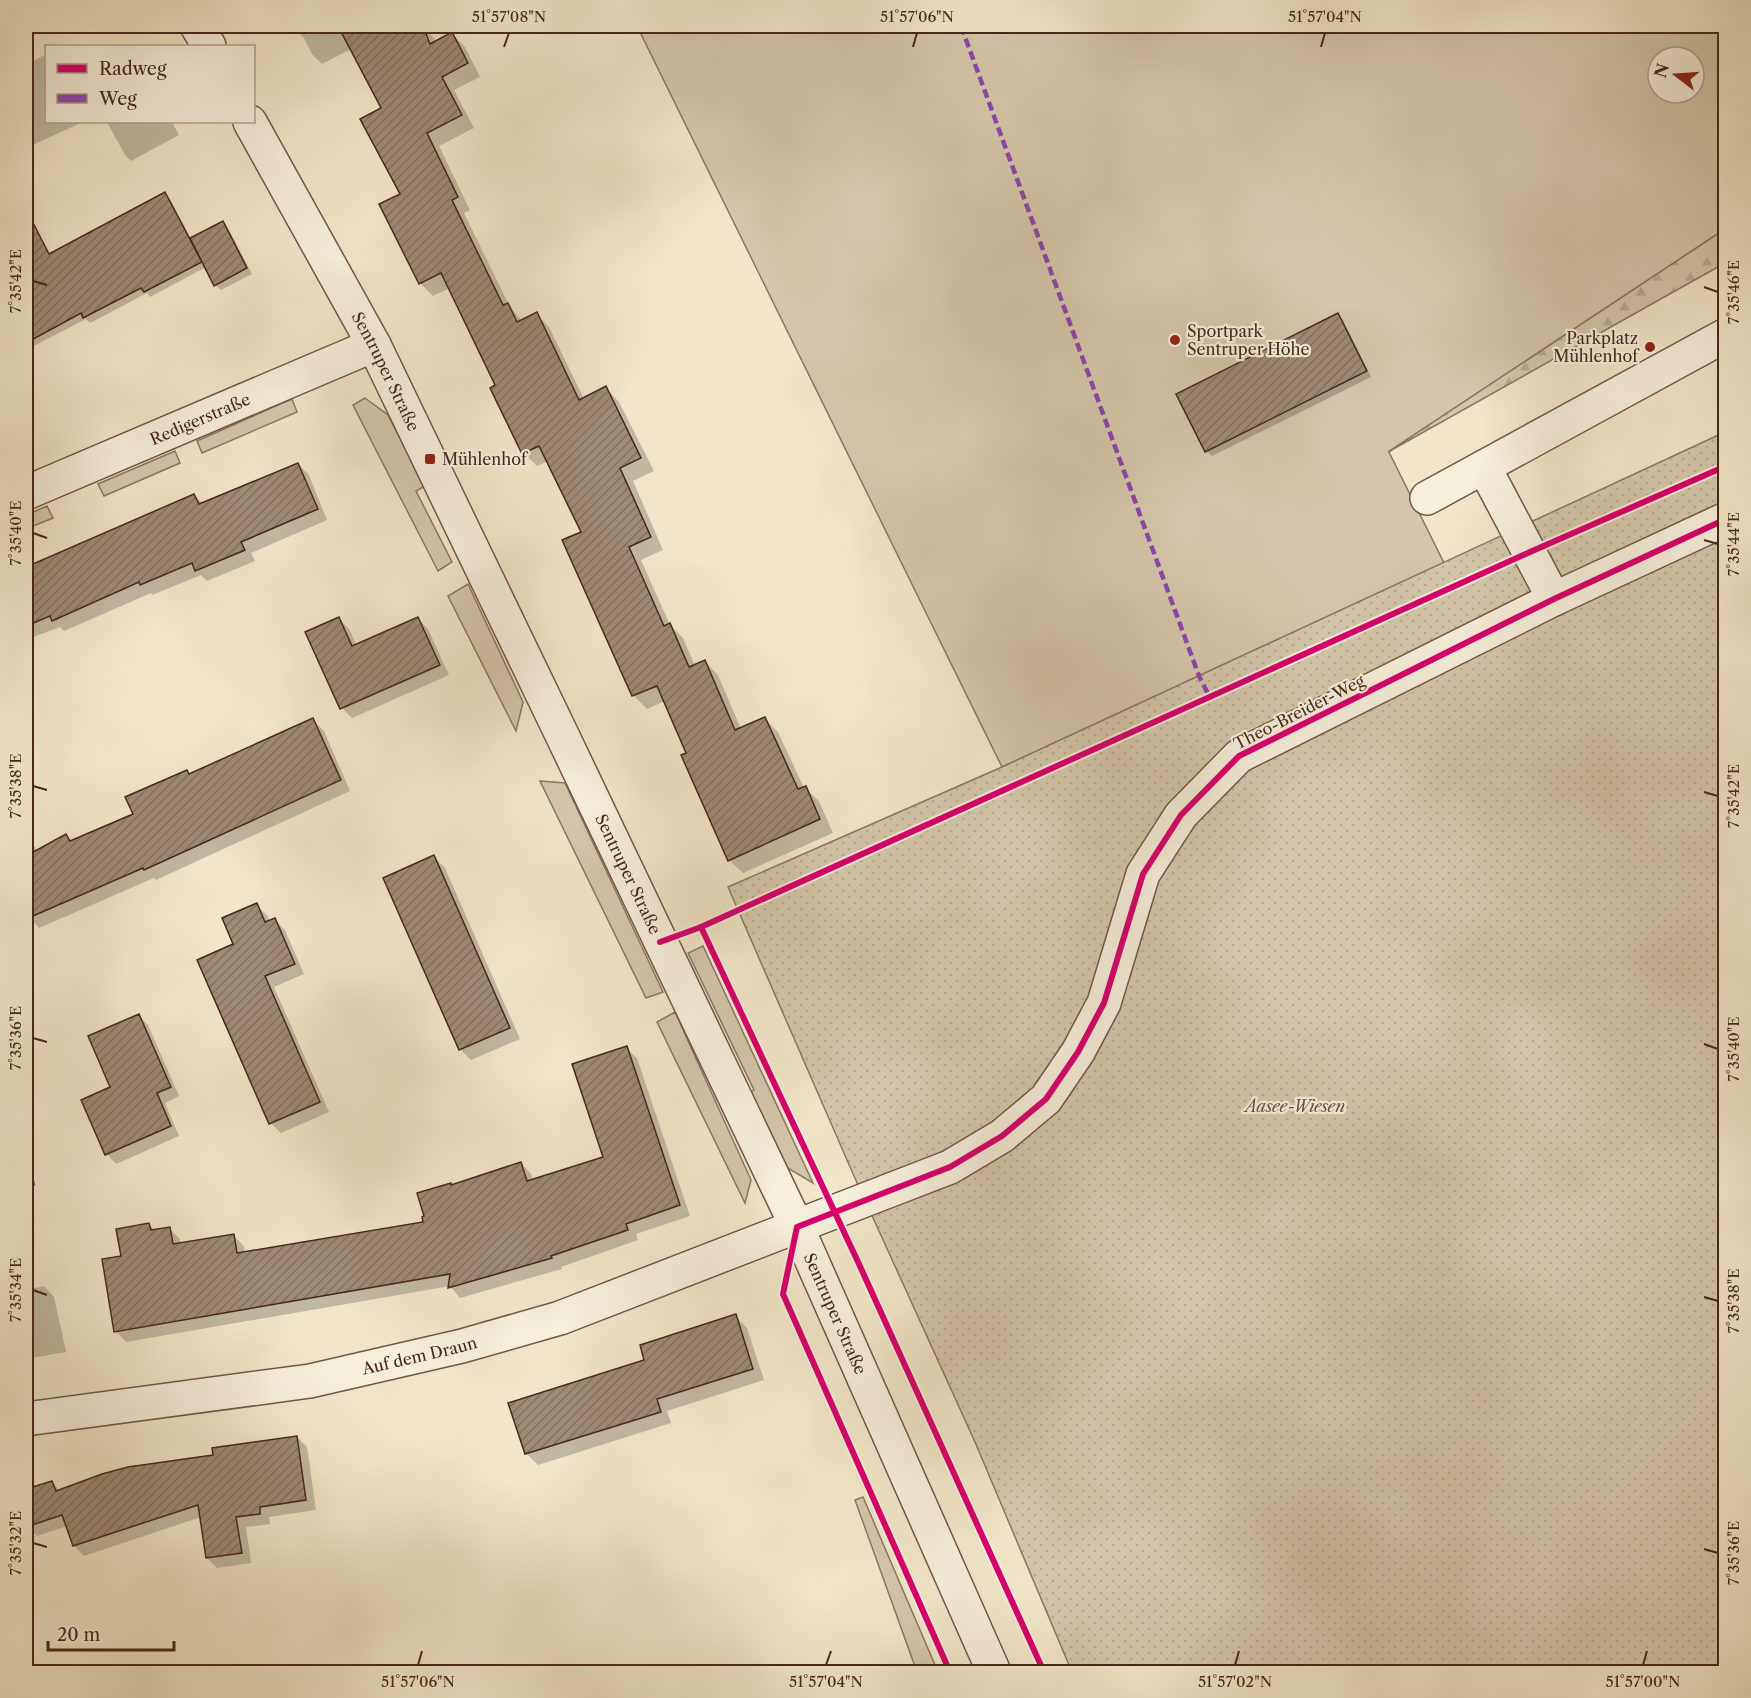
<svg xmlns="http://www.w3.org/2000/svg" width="1751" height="1698" viewBox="0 0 1751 1698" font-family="'Libre Caslon Text',serif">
	<defs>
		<pattern id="forest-firs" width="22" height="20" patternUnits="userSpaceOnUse" patternTransform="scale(1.5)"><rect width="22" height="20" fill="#d4c6aa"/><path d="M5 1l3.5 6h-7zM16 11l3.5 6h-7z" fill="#b7aa92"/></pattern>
		<pattern id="park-dots" width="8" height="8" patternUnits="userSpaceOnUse" patternTransform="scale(1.5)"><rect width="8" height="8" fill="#d4c6aa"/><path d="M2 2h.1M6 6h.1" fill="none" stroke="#b7aa92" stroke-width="1.8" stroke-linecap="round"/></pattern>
		<pattern id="building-hatch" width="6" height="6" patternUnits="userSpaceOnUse" patternTransform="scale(1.5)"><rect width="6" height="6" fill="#9f8a74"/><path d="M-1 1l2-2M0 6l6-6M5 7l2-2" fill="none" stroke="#83715e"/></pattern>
	</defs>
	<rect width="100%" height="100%" fill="#f1e6c8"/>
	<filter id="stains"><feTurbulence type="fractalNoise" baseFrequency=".00333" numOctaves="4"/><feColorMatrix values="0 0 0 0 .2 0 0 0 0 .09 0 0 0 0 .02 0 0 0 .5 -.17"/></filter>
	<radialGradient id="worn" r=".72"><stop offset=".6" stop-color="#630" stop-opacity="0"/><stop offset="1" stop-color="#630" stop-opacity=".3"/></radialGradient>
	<g fill="#d4c6aa" stroke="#8e7662" stroke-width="1.5" fill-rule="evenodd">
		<path d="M 637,26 L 1725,26 L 1725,229 L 1389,452 L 1444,563 L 1002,767 ZM 1658,57 L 1694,57 L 1694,93 L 1658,93 Z"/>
		<path d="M 365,398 L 388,415 L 425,486 L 416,491 L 452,562 L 438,571 L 353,405 Z"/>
		<path d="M 292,399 L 297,412 L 202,453 L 197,441 Z"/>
		<path d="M 175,451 L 180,463 L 104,496 L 98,484 Z"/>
		<path d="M 47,506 L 53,518 L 26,529 L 26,515 Z"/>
		<path d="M 468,584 L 523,702 L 516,731 L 448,596 Z"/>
		<path d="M 540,781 L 565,783 L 663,992 L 646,998 Z"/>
		<path d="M 703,946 L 813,1183 L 781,1164 L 745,1096 L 754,1090 L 688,953 Z"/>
		<path d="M 675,1012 L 751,1180 L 745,1203 L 657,1022 Z"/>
		<path d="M 863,1497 L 938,1672 L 917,1672 L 855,1500 Z"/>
	</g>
	<path fill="url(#forest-firs)" stroke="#8e7662" stroke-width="1.5" d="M 1725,229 L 1725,263 L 1388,452 Z"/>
	<path fill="url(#park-dots)" stroke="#8e7662" stroke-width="1.5" d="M 1725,432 L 1725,1672 L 1072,1672 L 975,1442 L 854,1176 L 728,887 L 1002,767 Z"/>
	<g fill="#0003">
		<path d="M 292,26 L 364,26 L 371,39 L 322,64 L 312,54 L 304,38 Z"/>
		<path d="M 419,26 L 422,26 L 434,38 L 436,42 L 452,34 L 465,47 L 480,77 L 454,90 L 474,128 L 439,146 L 470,210 L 464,213 L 510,307 L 522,321 L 536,314 L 549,327 L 584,399 L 606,388 L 619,402 L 654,471 L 633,481 L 663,550 L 641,560 L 670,625 L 683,638 L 695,666 L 705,662 L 718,675 L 741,729 L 765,719 L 778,732 L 804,788 L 805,788 L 819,801 L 833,833 L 743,873 L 729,860 L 665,701 L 647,709 L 634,696 L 564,541 L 583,532 L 548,461 L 537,466 L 524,453 L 497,386 L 450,288 L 433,296 L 420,283 L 383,108 L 357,58 Z"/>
		<path d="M 46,54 L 46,122 L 83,122 L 26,148 L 26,65 Z"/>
		<path d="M 107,122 L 172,122 L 179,135 L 131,161 L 125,155 Z"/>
		<path d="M 165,194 L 170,199 L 191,239 L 222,223 L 228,228 L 252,274 L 221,290 L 215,285 L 206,267 L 150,297 L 147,293 L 90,323 L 86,319 L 30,348 L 26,344 L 26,263 L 47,251 L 50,255 Z"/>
		<path d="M 1338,315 L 1343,320 L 1371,377 L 1212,456 L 1207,451 Z"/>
		<path d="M 298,464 L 309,475 L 327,520 L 251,553 L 255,561 L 207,581 L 201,575 L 152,595 L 151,593 L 64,631 L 60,627 L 28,639 L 26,636 L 26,568 L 194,495 L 203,504 Z"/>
		<path d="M 339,619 L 349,629 L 357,646 L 418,619 L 428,629 L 449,675 L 352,718 L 342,708 Z"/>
		<path d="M 313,720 L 324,731 L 350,791 L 156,880 L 154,878 L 39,928 L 29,917 L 26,910 L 26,832 L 30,837 L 37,852 L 66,835 L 72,842 L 135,815 L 190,775 Z"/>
		<path d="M 434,857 L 445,868 L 520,1039 L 471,1060 L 460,1049 Z"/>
		<path d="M 256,905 L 267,915 L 270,922 L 275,920 L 285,930 L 304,974 L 274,987 L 329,1112 L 281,1133 L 271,1123 L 235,945 Z"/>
		<path d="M 139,1016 L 148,1025 L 179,1096 L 165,1103 L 179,1136 L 116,1164 L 107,1154 L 82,1100 L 112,1088 Z"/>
		<path d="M 626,1048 L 637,1058 L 690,1216 L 636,1234 L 638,1240 L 561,1267 L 562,1269 L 460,1298 L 450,1286 L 126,1342 L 116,1331 L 123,1257 L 149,1224 L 155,1231 L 169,1228 L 180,1239 L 181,1244 L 233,1235 L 244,1246 L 245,1253 L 425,1223 L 452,1187 L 521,1163 L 531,1174 L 533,1181 L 605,1158 Z"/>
		<path d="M 44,1286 L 54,1297 L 66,1352 L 26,1359 L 26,1290 Z"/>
		<path d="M 735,1316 L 747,1328 L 764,1380 L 667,1411 L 671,1423 L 538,1465 L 526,1453 L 646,1360 Z"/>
		<path d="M 297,1437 L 307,1447 L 316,1510 L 269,1517 L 270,1524 L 246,1527 L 251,1563 L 217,1568 L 207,1558 L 201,1517 L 84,1556 L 74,1545 L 67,1526 L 37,1536 L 27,1526 L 26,1522 L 26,1491 L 52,1482 L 60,1491 Z"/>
	</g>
	<g fill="url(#building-hatch)" stroke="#472719" stroke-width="1.5">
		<path d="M 338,26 L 423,26 L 430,44 L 452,32 L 468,63 L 442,77 L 462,115 L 427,133 L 458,197 L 452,200 L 503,305 L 508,303 L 517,322 L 537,312 L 579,400 L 606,386 L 641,458 L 620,468 L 651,537 L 629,547 L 664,626 L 670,623 L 689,667 L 705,660 L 735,730 L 765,717 L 798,789 L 806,786 L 820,819 L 728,861 L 681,755 L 686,753 L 657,686 L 632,696 L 562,540 L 581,532 L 539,446 L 522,454 L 490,388 L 495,385 L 441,273 L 419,284 L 379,204 L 400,194 L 360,119 L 381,108 Z"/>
		<path d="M 165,192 L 202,262 L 144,292 L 141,288 L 83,318 L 81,313 L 26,343 L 26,209 L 49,254 Z"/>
		<path d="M 223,221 L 247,268 L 214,286 L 190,238 Z"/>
		<path d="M 1338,313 L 1367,371 L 1205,452 L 1176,394 Z"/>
		<path d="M 298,463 L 318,509 L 241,542 L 245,550 L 195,571 L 192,563 L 140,585 L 139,582 L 52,621 L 50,616 L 26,626 L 26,567 L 194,494 L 199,504 Z"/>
		<path d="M 339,617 L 352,646 L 418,617 L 440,665 L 340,709 L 305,632 Z"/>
		<path d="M 313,718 L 341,780 L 144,870 L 143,868 L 26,919 L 26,856 L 66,834 L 70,841 L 133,814 L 125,797 L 187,770 L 189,774 Z"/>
		<path d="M 434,855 L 510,1028 L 459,1050 L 383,878 Z"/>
		<path d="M 257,903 L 265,922 L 275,918 L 295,964 L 265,976 L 320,1102 L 269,1124 L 197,960 L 233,944 L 222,918 Z"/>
		<path d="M 139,1014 L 171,1087 L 157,1093 L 171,1126 L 105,1155 L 81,1100 L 110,1087 L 88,1036 Z"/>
		<path d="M 627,1046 L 680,1205 L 626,1224 L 628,1230 L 551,1256 L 552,1258 L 448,1288 L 450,1274 L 114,1332 L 102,1259 L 121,1256 L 116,1229 L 149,1223 L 151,1230 L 170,1227 L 173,1244 L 234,1234 L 237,1253 L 423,1222 L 422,1217 L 424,1216 L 417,1193 L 451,1183 L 451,1185 L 521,1162 L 527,1181 L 603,1157 L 572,1064 Z"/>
		<path d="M 736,1314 L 753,1369 L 657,1399 L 661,1412 L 525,1454 L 508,1403 L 644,1360 L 640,1345 Z"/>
		<path d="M 297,1436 L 306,1500 L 260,1507 L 260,1514 L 236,1517 L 242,1553 L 206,1558 L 198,1505 L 73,1546 L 62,1515 L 26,1527 L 26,1489 L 52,1481 L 56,1491 L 102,1474 L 128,1467 L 213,1455 L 212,1448 Z"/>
	</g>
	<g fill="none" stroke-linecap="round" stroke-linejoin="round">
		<g stroke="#725745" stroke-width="36">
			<g id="minor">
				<path d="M 197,26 L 209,46"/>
				<path id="s1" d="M 250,122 L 374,345 L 563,737 L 797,1227 L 994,1672"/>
				<path d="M 1484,467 L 1554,599"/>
				<path id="s2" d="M 26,493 L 374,345"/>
				<path d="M 1427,498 L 1726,335"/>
				<path id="s3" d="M 26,1419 L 310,1381 L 462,1346 L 560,1318 L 950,1167 L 1002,1136 L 1046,1099 L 1078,1052 L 1104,1003 L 1143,874 L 1181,815 L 1239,756 L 1554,599 L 1726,519"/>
			</g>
		</g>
		<use href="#minor" stroke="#f6efdb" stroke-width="33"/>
		<g stroke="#8e44ad" stroke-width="4.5" stroke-dasharray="9 4.5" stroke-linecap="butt">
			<path d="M 961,26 L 1199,676 L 1210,698"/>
			<path d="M 26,1185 L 36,1183"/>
		</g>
		<g stroke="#f6efdb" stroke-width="10">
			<g id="cycleway">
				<path d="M 701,927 L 859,1264 L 1044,1672"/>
				<path d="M 660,942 L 701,927 L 1530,552 L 1726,466"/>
				<path d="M 950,1672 L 783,1294 L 797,1227 L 950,1167 L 1002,1136 L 1046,1099 L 1078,1052 L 1104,1003 L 1143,874 L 1181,815 L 1239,756 L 1554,599 L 1726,519"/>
			</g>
		</g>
		<use href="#cycleway" stroke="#d6006c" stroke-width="6"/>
	</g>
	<path fill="none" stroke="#472719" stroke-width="2" d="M 504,47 L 509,33M 913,47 L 917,33M 1321,47 L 1325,33M 33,281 L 47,285M 1704,287 L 1718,292M 33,533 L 47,538M 1704,540 L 1718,544M 33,786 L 47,790M 1704,792 L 1718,796M 33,1038 L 47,1042M 1704,1044 L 1718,1049M 33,1290 L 47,1295M 1704,1297 L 1718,1301M 33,1543 L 47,1547M 1704,1549 L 1718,1553M 418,1665 L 422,1651M 826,1665 L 831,1651M 1235,1665 L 1239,1651M 1643,1665 L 1647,1651"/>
	<g fill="#8f2418" stroke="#f6efdb" stroke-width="2">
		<circle cx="1175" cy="340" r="6"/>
		<circle cx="1650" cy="347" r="6"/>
		<rect x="424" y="453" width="12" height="12" rx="3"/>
	</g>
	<g text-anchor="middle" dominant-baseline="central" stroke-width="4.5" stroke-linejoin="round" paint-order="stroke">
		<g font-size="16" fill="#472719" stroke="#f6efdb" text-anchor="start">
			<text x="1187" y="331">Sportpark<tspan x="1187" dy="18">Sentruper Höhe</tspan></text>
			<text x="1638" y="338" text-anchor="end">Parkplatz<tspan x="1638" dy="18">Mühlenhof</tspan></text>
			<text x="442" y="459">Mühlenhof</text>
		</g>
		<g font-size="16" fill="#472719" stroke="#f6efdb">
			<text stroke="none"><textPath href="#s1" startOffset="284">Sentruper Straße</textPath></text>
			<text stroke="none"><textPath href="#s2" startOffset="189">Redigerstraße</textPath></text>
			<text transform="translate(1299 712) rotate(-27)">Theo-Breider-Weg</text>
			<text stroke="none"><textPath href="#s1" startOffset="842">Sentruper Straße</textPath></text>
			<text stroke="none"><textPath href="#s1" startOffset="1328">Sentruper Straße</textPath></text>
			<text stroke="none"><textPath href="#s3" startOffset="399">Auf dem Draun</textPath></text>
		</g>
		<g font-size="16" font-style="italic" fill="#6a4f3d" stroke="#f6efdb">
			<text x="1295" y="1106">Aasee-Wiesen</text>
		</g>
	</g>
	<rect width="1751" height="1698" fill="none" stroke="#f1e6c8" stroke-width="66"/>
	<rect x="45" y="45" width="210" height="78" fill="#f6efdb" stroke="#b09f8d" stroke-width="1.5"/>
	<rect x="57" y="64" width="30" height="9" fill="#d6006c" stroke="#b09f8d" stroke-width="1.5"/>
	<text x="99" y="75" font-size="18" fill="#472719">Radweg</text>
	<rect x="57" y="94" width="30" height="9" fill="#8e44ad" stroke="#b09f8d" stroke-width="1.5"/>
	<text x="99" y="105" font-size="18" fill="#472719">Weg</text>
	<g transform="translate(1676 75) rotate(287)"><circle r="28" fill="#f6efdb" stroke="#b09f8d" stroke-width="1.5"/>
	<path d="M0-4.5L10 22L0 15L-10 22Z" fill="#8f2418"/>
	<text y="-9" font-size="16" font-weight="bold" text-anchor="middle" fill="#472719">N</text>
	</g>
	<path d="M48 1641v9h126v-9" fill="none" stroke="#472719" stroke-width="3"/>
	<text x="57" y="1641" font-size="18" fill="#472719" stroke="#f6efdb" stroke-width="4.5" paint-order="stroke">20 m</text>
	<rect x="33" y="33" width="1685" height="1632" fill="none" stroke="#472719" stroke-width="2"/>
	<g font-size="15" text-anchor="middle" fill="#472719">
		<text x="509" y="22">51°57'08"N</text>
		<text x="917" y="22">51°57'06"N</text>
		<text x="1325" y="22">51°57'04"N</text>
		<text transform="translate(16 281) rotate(-90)" y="5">7°35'42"E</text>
		<text transform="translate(1734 292) rotate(-90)" y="5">7°35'46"E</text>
		<text transform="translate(16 533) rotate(-90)" y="5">7°35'40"E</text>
		<text transform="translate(1734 544) rotate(-90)" y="5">7°35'44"E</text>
		<text transform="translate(16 786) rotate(-90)" y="5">7°35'38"E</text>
		<text transform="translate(1734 796) rotate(-90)" y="5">7°35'42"E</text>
		<text transform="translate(16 1038) rotate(-90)" y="5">7°35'36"E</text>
		<text transform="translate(1734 1049) rotate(-90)" y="5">7°35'40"E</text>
		<text transform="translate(16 1290) rotate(-90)" y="5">7°35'34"E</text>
		<text transform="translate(1734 1301) rotate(-90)" y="5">7°35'38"E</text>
		<text transform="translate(16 1543) rotate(-90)" y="5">7°35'32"E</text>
		<text transform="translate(1734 1553) rotate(-90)" y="5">7°35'36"E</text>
		<text x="418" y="1687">51°57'06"N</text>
		<text x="826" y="1687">51°57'04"N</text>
		<text x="1235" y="1687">51°57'02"N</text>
		<text x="1643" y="1687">51°57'00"N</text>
	</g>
	<rect width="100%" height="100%" filter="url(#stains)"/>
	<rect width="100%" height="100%" fill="url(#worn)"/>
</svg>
